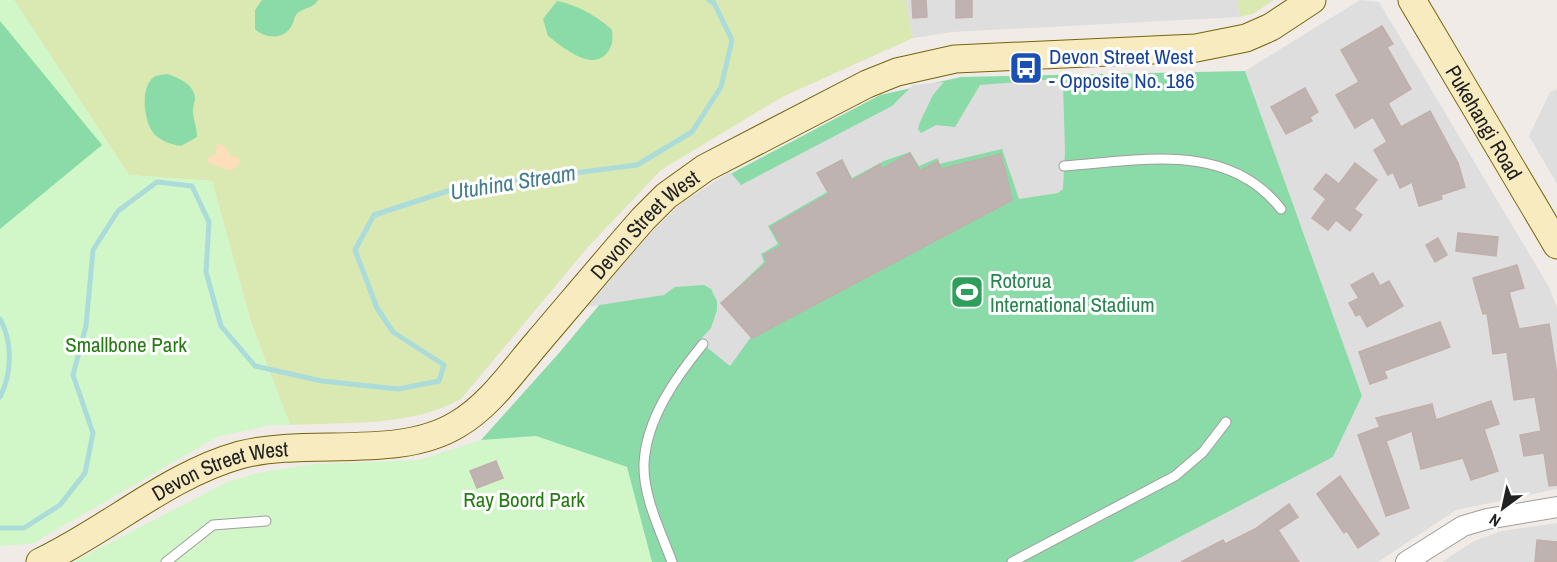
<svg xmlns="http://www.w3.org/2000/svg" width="1557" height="562" viewBox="0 0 1557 562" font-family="'Archivo Narrow',sans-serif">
	<rect width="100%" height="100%" fill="#f1ebe8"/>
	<g fill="#dfdede">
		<path d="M 905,0 L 1238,0 L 1239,17 L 953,32 L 913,38 Z"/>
		<path d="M 1360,0 L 1379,2 L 1549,287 L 1557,308 L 1557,489 L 1456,510 L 1378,562 L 1132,562 L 1333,457 L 1362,397 L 1245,71 Z"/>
		<path d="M 1557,89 L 1557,184 L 1529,136 L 1550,92 Z"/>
		<path d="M 1557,523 L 1557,562 L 1442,562 L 1474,541 L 1502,531 Z"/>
	</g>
	<g fill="#dae8b1">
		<path d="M 14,0 L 905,0 L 913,38 L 782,97 L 661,170 L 588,247 L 461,399 C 411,427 345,422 290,425 L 251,322 L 212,181 L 129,175 Z"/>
		<path d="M 1238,0 L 1274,0 L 1253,14 L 1239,17 Z"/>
	</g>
	<path fill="#fcdebb" d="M 217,143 L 225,146 L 230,155 L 239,158 L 240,162 L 235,169 L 227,170 L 207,162 L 208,157 L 216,154 Z"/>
	<g fill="#d1f7c8">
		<path d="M 0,0 L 14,0 L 129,175 L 212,181 L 251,322 L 290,425 L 271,425 L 217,437 L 32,544 L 0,546 Z"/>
		<path d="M 536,436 L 627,467 L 652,562 L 73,562 L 227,482 L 257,473 L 313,464 L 418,460 L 481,440 Z"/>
	</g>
	<g fill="#8adba7">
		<path d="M 262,0 L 318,0 C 314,8 306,7 299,12 C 293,17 295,19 292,25 C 285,40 265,39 255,29 L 255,10 Z"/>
		<path d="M 557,1 C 575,4 599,17 612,30 C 613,40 613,45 607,53 C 591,72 563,47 548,36 L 543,19 Z"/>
		<path d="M 0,21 L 102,145 L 0,229 Z"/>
		<path d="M 1245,71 L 1362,396 L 1333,457 L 1132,562 L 652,562 L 627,467 L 536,436 L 481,440 L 559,353 L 661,231 L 715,182 L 880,95 L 961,77 Z"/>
		<path d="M 167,74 C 179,78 194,84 195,98 C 195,103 192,108 193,113 C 194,122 197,128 197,137 L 181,146 C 170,144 159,141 152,131 C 144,119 140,87 154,77 C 157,75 163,75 167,74 Z"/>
	</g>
	<path fill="#ddd" d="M 1068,78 L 1063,84 L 1065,151 L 1063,189 L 1058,193 L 1019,199 L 1002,149 L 939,164 L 938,158 L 919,166 L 910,152 L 884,161 L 852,178 L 842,159 L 817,173 L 827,192 L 768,226 L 778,244 L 761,254 L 764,262 L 721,303 L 751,337 L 730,366 L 699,341 L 711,328 L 717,310 L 717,301 L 711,289 L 704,285 L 675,287 L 664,295 L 587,307 L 649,234 L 683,202 L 730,172 L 741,185 L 892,106 L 913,85 L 944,82 L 933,95 L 920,122 L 918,129 L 921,133 L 936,125 L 955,127 L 980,85 Z"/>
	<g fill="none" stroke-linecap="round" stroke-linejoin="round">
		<g stroke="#abdcda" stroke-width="5">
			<path d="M 0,319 C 13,342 12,374 0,397"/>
			<path d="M 0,528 L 24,528 L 60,505 L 85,473 L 93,433 L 73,375 L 86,326 L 93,250 L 118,211 L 157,182 L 192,186 L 209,222 L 206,272 L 221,326 L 255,366 L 322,381 L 398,389 L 439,381 L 444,365 L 393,332 L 377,308 L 355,250 L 374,215 L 457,188 L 637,165 L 692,132 L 721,87 L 732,40 L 714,3 L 709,0"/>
		</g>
	</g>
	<g fill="#beb3b1" stroke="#c2afab" stroke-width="1.5">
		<path d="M 912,0 L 926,0 L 927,17 L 913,18 Z"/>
		<path d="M 956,0 L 972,0 L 972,17 L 956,18 Z"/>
		<path d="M 1382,26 L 1393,44 L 1387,47 L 1411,89 L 1388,103 L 1401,127 L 1430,111 L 1458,163 L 1465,187 L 1441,195 L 1442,199 L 1419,206 L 1412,182 L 1400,188 L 1393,172 L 1388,175 L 1374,150 L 1387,142 L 1373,117 L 1355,128 L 1336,95 L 1359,82 L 1341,50 Z"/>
		<path d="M 1305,88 L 1318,112 L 1310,117 L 1312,121 L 1286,134 L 1271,107 Z"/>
		<path d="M 910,153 L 920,171 L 938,161 L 941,169 L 1001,154 L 1012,200 L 752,338 L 721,303 L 767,263 L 764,255 L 782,246 L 771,227 L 829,194 L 817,173 L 842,160 L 852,181 L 880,164 L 882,169 Z"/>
		<path d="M 1355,163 L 1377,180 L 1354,209 L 1362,215 L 1350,231 L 1336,220 L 1328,230 L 1312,218 L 1326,199 L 1314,189 L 1326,174 L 1339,184 Z"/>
		<path d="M 1458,233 L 1498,237 L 1496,256 L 1456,251 Z"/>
		<path d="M 1438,238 L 1447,255 L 1435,262 L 1426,245 Z"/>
		<path d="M 1517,265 L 1524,288 L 1509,292 L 1519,329 L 1549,324 L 1557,375 L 1557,485 L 1549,486 L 1544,453 L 1524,456 L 1520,435 L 1541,431 L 1535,397 L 1514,400 L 1507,352 L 1493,354 L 1487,313 L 1483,314 L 1473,278 Z"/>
		<path d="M 1373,273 L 1380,286 L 1389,281 L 1403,306 L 1367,327 L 1360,314 L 1356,316 L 1349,303 L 1359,298 L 1351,285 Z"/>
		<path d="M 1440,322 L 1450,347 L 1384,371 L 1387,378 L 1370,384 L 1359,352 Z"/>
		<path d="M 1491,401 L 1499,424 L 1484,429 L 1498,471 L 1471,480 L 1463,458 L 1421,469 L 1412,431 L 1386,441 L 1409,508 L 1386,516 L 1358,435 L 1380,427 L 1376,418 L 1432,404 L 1436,420 Z"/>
		<path d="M 496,461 L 503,478 L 477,488 L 470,471 Z"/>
		<path d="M 1340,476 L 1379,534 L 1358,548 L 1347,531 L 1344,533 L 1317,494 Z"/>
		<path d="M 1289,504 L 1298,517 L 1278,530 L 1299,562 L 1181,562 L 1223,540 L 1225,544 L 1255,529 Z"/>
		<path d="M 1537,540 L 1557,542 L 1557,562 L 1535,562 Z"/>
	</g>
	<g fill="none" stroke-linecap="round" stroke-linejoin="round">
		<g stroke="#9e9e9e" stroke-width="11">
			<g id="lane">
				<path d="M 1064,166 C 1140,161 1227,140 1281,209"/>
				<path d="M 166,562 L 213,525 L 266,521"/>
				<path d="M 672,562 C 661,532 643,497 644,464 C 646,419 676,377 703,344"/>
				<path d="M 1012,562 L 1175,476 L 1203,452 L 1226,422"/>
			</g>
		</g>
		<g stroke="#9e9e9e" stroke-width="22">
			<path id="street" d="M 1406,562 L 1463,526 L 1487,519 L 1557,507"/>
		</g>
		<g stroke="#75650b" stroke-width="29">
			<g id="secondary">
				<path id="s1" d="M 1412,0 L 1557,245"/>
				<path id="s2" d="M 40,562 C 108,530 168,475 240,455 C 309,437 398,461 458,424 C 490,405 513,371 537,343 C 572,302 607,260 643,219 L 666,196 L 705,168 L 867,84 L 897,72 L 955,59 L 1196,48 L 1246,38 L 1271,27 L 1312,0"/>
			</g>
		</g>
		<use href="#lane" stroke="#fff" stroke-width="9"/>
		<use href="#street" stroke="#fff" stroke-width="20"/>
		<use href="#secondary" stroke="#f7ebbf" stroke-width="27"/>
	</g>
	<defs>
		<g id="bus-square" transform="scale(1.725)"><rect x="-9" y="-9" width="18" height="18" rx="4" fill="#1a4fb4" stroke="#fff"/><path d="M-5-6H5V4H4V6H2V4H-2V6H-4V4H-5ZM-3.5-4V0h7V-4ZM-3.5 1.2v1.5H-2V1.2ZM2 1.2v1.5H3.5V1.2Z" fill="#fff"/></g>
		<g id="stadium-square" transform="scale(1.725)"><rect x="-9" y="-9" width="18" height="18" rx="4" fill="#2e9e5b" stroke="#fff"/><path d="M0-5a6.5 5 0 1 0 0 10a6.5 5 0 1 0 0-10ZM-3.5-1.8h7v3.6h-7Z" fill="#fff"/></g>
	</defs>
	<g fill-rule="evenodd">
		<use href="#bus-square" x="1026" y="68"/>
		<use href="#stadium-square" x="967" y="292"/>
	</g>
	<g text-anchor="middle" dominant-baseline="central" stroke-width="6" stroke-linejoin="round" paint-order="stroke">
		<g font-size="21" fill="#164399" stroke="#fff" text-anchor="start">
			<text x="1049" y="56">Devon Street West<tspan x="1049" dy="24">- Opposite No. 186</tspan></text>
		</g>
		<g font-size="21" fill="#212121" stroke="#fff">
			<text stroke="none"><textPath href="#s1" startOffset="142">Pukehangi Road</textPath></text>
			<text stroke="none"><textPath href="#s2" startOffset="724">Devon Street West</textPath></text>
			<text stroke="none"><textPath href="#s2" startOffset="204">Devon Street West</textPath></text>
		</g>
		<g font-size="21" fill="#27864d" stroke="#fff" text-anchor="start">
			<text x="990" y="280">Rotorua<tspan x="990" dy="24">International Stadium</tspan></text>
		</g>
		<g font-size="21" fill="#247c11" stroke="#fff">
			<text x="126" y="344">Smallbone Park</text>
			<text x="524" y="499">Ray Boord Park</text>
		</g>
		<g font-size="22" font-style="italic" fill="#447c8e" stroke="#fff">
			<text transform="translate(513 182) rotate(-9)">Utuhina Stream</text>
		</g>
	</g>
	<g transform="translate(1503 508) rotate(213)" stroke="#ffffff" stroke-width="4.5" paint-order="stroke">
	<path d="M0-4.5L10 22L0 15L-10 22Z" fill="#212121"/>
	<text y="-9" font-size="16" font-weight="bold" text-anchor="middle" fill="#212121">N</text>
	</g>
</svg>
